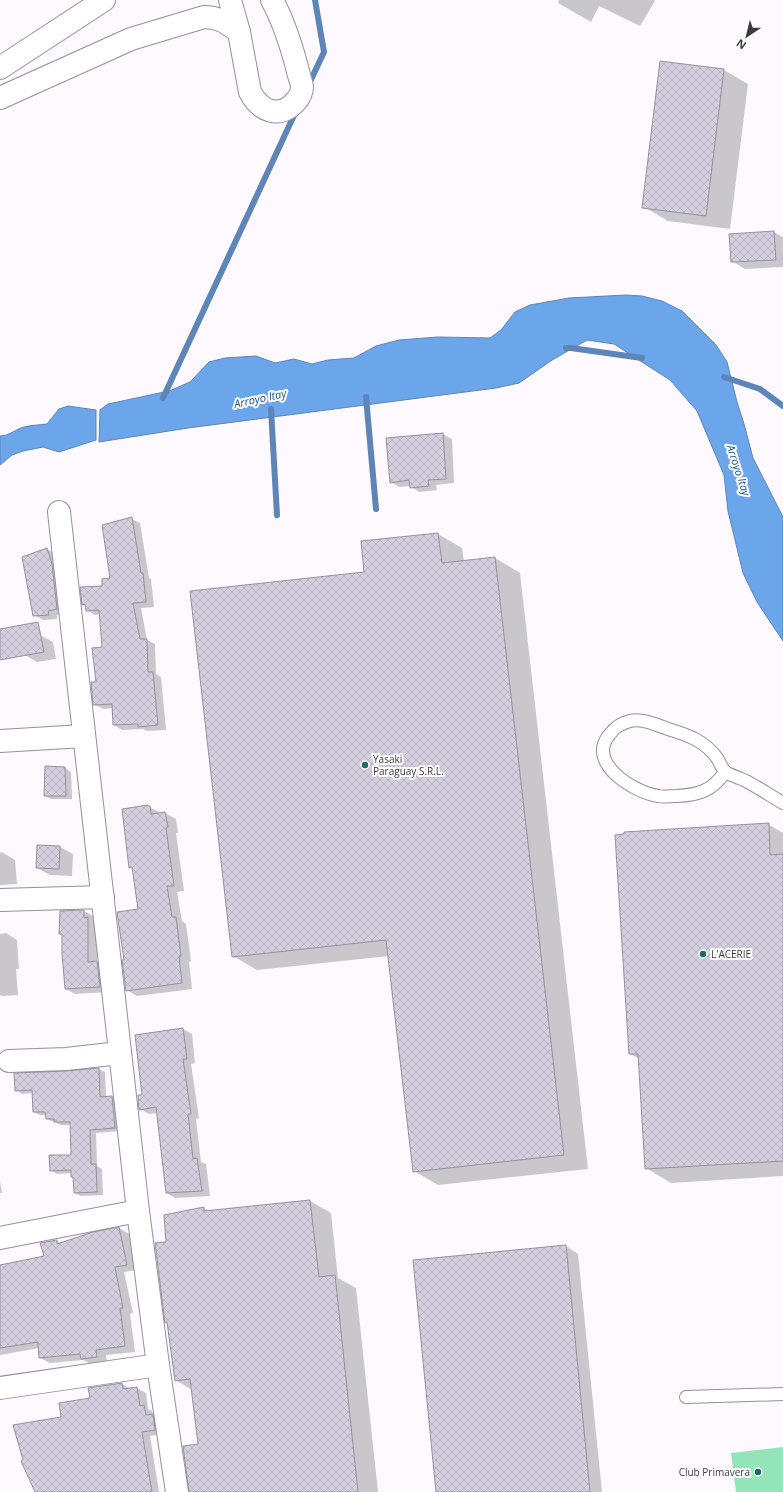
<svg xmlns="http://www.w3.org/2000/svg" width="783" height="1492" viewBox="0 0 783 1492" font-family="'Open Sans',sans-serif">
	<defs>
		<pattern id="building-cross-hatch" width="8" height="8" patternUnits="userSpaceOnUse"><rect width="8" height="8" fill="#d4cede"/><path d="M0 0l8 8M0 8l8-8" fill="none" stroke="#b7b2bf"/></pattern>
	</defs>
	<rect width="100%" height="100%" fill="#fdf9ff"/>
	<path fill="#93e5b9" d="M 783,1447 L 783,1492 L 736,1492 L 731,1453 Z"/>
	<g fill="#6ba6eb" stroke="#5d85b7">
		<path d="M 626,295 L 642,296 L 662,301 L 682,311 L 716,345 L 727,362 L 737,402 L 744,424 L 753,458 L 783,517 L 783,641 L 757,602 L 743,573 L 728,511 L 724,475 L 697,411 L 670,380 L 614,344 L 587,340 L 552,360 L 519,383 L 496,388 L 188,428 L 99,442 L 100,410 L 108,404 L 169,391 L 190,382 L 209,362 L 225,358 L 256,356 L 275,363 L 294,359 L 312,364 L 328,360 L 354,358 L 376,346 L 399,340 L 438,337 L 490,338 L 501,330 L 515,312 L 530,305 L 569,298 Z"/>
		<path d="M 68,406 L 96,410 L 96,440 L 59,452 L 43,447 L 23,451 L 12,455 L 0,465 L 0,436 C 9,436 16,429 24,427 C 31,425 40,425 47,424 L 59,409 Z"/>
	</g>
	<g fill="#0003">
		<path d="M 559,0 L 654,0 L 655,1 L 640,26 L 599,6 L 591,22 L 558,3 Z"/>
		<path d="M 724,70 L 748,84 L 730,229 L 668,221 L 644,207 Z"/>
		<path d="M 774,232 L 783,237 L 783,267 L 745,269 L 732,261 Z"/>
		<path d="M 443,434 L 452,439 L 454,483 L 436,485 L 437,490 L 419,492 L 410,486 L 399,487 L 391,482 L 387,439 Z"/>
		<path d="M 132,519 L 140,523 L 149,578 L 151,579 L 154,607 L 141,608 L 147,640 L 155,644 L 156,674 L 161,677 L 166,730 L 147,731 L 143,729 L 122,730 L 114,725 L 113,708 L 103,709 L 94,704 L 103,648 L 101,614 L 95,615 L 87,610 L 86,606 L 83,604 L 111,579 Z"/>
		<path d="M 438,534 L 462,548 L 464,562 L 495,558 L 520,573 L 588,1169 L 438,1185 L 414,1171 L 389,956 L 257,970 L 233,956 L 365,573 Z"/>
		<path d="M 47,549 L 56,554 L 66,614 L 57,615 L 57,619 L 43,620 L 34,615 Z"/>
		<path d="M 40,635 L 53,642 L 56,659 L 37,662 L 25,655 Z"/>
		<path d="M 65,768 L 71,772 L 72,799 L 51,799 L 45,796 Z"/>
		<path d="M 149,807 L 161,813 L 165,813 L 176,819 L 178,833 L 176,833 L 184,891 L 177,892 L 182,921 L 186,924 L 191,961 L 189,962 L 192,989 L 137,996 L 127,990 L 126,961 L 140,910 L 134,869 L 130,867 Z"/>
		<path d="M 768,824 L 783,833 L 783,1176 L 671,1183 L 646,1168 L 640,1059 L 630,1054 Z"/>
		<path d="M 38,846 L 60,847 L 73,854 L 72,876 L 50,875 L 37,868 Z"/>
		<path d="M 2,852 L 15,860 L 17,884 L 0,885 L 0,853 Z"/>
		<path d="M 84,911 L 93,916 L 93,921 L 97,923 L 97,962 L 106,967 L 109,992 L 75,994 L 66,989 L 61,912 Z"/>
		<path d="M 6,933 L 17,940 L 19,969 L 16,969 L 18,995 L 2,996 L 0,995 L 0,934 Z"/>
		<path d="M 183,1029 L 192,1034 L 195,1063 L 191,1064 L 199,1118 L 196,1119 L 201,1162 L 206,1164 L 210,1196 L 175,1198 L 167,1193 L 157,1113 L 149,1114 L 140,1109 L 143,1096 Z"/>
		<path d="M 99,1069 L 105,1072 L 106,1098 L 112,1097 L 118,1101 L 121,1131 L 96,1133 L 97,1166 L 102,1169 L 103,1195 L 81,1196 L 75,1193 L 74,1178 L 72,1177 L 72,1173 L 57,1174 L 51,1170 L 72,1156 L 71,1125 L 61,1125 L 47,1119 L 47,1115 L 40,1115 L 34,1112 L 33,1093 L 22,1094 L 16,1090 Z"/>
		<path d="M 0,1181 L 2,1193 L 0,1193 Z"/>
		<path d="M 310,1201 L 331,1213 L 338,1278 L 356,1288 L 378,1492 L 190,1492 L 199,1445 L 192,1390 L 176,1380 L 168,1323 L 166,1322 L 167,1243 L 204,1208 L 210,1212 Z"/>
		<path d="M 119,1228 L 129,1234 L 136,1270 L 124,1272 L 133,1313 L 130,1314 L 135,1352 L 106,1355 L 107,1362 L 91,1364 L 83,1360 L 50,1363 L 40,1358 L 39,1348 L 0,1355 L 0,1266 L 45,1257 L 56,1241 L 61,1243 Z"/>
		<path d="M 566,1246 L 578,1254 L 602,1492 L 437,1492 Z"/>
		<path d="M 122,1384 L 131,1389 L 137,1388 L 146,1393 L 148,1409 L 152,1411 L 153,1415 L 161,1420 L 163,1434 L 150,1436 L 159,1492 L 36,1492 L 62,1418 L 91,1399 Z"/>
	</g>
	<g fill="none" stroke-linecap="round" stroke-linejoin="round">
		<g stroke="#5d85b7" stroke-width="6">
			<path d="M 309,84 L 324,52 L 315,0"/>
			<path d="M 566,348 L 571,348 L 642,358"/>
			<path d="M 724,377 L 760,389 L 783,406"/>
			<path d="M 366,397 L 376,509"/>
			<path d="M 163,398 L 296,111"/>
			<path d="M 271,409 L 277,515"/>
		</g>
	</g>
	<g fill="url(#building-cross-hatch)" stroke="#96919f">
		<path d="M 660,61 L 724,69 L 706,216 L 642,208 Z"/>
		<path d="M 774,231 L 776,260 L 731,262 L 729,234 Z"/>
		<path d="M 443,433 L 446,479 L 428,480 L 429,486 L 410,488 L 409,480 L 390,483 L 386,438 Z"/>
		<path d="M 132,517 L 141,573 L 143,573 L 146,602 L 133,603 L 140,639 L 147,639 L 148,672 L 153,672 L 158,725 L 138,727 L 138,724 L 113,725 L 112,704 L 93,705 L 91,682 L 96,682 L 92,648 L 102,647 L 99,610 L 86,611 L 85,604 L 82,605 L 80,587 L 102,586 L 102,579 L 110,578 L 102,525 Z"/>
		<path d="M 438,533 L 442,563 L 495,557 L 564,1155 L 413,1172 L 386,940 L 232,957 L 190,591 L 364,572 L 361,541 Z"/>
		<path d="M 47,548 L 52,564 L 57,609 L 48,611 L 49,615 L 33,616 L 22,557 Z"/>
		<path d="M 38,622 L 44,652 L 0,660 L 0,629 Z"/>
		<path d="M 45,766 L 65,767 L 66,796 L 44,796 Z"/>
		<path d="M 148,805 L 148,806 L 150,806 L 151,814 L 165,812 L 168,827 L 166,828 L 174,886 L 167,886 L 172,917 L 176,917 L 181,956 L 179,956 L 182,983 L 126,991 L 122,960 L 124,960 L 117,912 L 138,909 L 132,867 L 129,868 L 122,809 Z"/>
		<path d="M 769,823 L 770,855 L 783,854 L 783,1161 L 645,1169 L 638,1054 L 629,1054 L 615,835 L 624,834 L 624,832 Z"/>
		<path d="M 37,845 L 60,846 L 59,869 L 36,868 Z"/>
		<path d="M 84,910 L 84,918 L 88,917 L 88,962 L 97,961 L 100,987 L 65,989 L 62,953 L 62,934 L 59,934 L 60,911 Z"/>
		<path d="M 183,1028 L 187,1059 L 183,1059 L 191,1114 L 188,1114 L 193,1159 L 197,1158 L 202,1191 L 166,1193 L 156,1107 L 139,1110 L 138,1095 L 142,1095 L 135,1035 Z"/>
		<path d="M 99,1068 L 100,1097 L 112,1096 L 115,1128 L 90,1130 L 91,1164 L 96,1164 L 97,1192 L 74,1193 L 73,1177 L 71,1177 L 71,1170 L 50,1171 L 49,1155 L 71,1155 L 70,1122 L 54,1122 L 54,1119 L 46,1119 L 45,1112 L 33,1112 L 32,1090 L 15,1091 L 14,1073 L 66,1071 Z"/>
		<path d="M 310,1200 L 319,1277 L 335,1275 L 358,1492 L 189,1492 L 183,1446 L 198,1444 L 190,1379 L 175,1381 L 167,1322 L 165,1323 L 155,1243 L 166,1242 L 164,1215 L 204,1207 L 204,1211 Z"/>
		<path d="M 119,1227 L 127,1265 L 115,1267 L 123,1308 L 120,1308 L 125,1346 L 96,1350 L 97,1357 L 81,1359 L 80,1354 L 39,1358 L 38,1342 L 0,1348 L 0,1265 L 44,1256 L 40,1243 L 57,1240 L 57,1244 L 93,1232 Z"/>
		<path d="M 566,1245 L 590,1492 L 436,1492 L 413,1260 Z"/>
		<path d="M 122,1383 L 123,1389 L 137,1387 L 140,1406 L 144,1405 L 146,1415 L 153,1414 L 155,1430 L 142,1432 L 152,1492 L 35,1492 L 21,1461 L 23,1460 L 13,1425 L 61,1417 L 59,1403 L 90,1398 L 88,1388 Z"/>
	</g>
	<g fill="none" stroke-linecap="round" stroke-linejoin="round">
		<g stroke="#978e9b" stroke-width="14">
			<g id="lane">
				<path d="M 725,772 C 712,791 699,795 676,796 C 670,796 663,797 658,796 C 633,792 585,762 610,734 C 615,727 622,723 630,721 C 642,718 657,725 668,729 C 688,735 705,741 717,758 C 720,762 722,770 727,773 C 733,776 740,778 746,781 C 759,788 771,796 783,803"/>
				<path d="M 686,1397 L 783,1394"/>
			</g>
		</g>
		<g stroke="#978e9b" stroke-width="24">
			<g id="street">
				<path d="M 230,0 L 239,32 L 250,92 C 260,111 280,120 296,101 C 299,98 302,92 302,87 C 302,84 300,79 299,75 C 293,51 284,22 272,0"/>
				<path d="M 0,68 L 104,0"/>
				<path d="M 0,98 L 131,39 L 204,17 C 220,17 227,23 239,32"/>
				<path d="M 59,512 L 138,1211 L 158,1365 L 177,1492"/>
				<path d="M 0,741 L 84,736"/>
				<path d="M 0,900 L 103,897"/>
				<path d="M 9,1061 L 66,1059 L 120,1053"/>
				<path d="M 0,1238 L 138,1211"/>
				<path d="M 0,1388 L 158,1365"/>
			</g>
		</g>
		<use href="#lane" stroke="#fff" stroke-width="12"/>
		<use href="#street" stroke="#fff" stroke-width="22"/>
	</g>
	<g fill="#1f6a64" stroke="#fff" stroke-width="1.5">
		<circle cx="365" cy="765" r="4"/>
		<circle cx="703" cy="954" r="4"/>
		<circle cx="758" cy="1472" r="4"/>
	</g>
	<g text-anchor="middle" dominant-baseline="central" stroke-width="4" stroke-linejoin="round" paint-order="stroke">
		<g font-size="10" fill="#3c383d" stroke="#fff" text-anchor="start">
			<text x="373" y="759">Yasaki<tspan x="373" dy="12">Paraguay S.R.L.</tspan></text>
			<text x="711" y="954">L'ACERIE</text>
			<text x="750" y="1472" text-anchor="end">Club Primavera</text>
		</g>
		<g font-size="11" font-style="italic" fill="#135290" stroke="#fff">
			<text transform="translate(260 398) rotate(-12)">Arroyo Itay</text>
			<text transform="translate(739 470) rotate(72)">Arroyo Itay</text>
		</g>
	</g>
	<g transform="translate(747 36) rotate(215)" stroke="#ffffff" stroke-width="3" paint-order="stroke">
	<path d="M0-3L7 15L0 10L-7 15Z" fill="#3c383d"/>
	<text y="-6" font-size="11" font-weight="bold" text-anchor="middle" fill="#3c383d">N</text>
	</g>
</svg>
